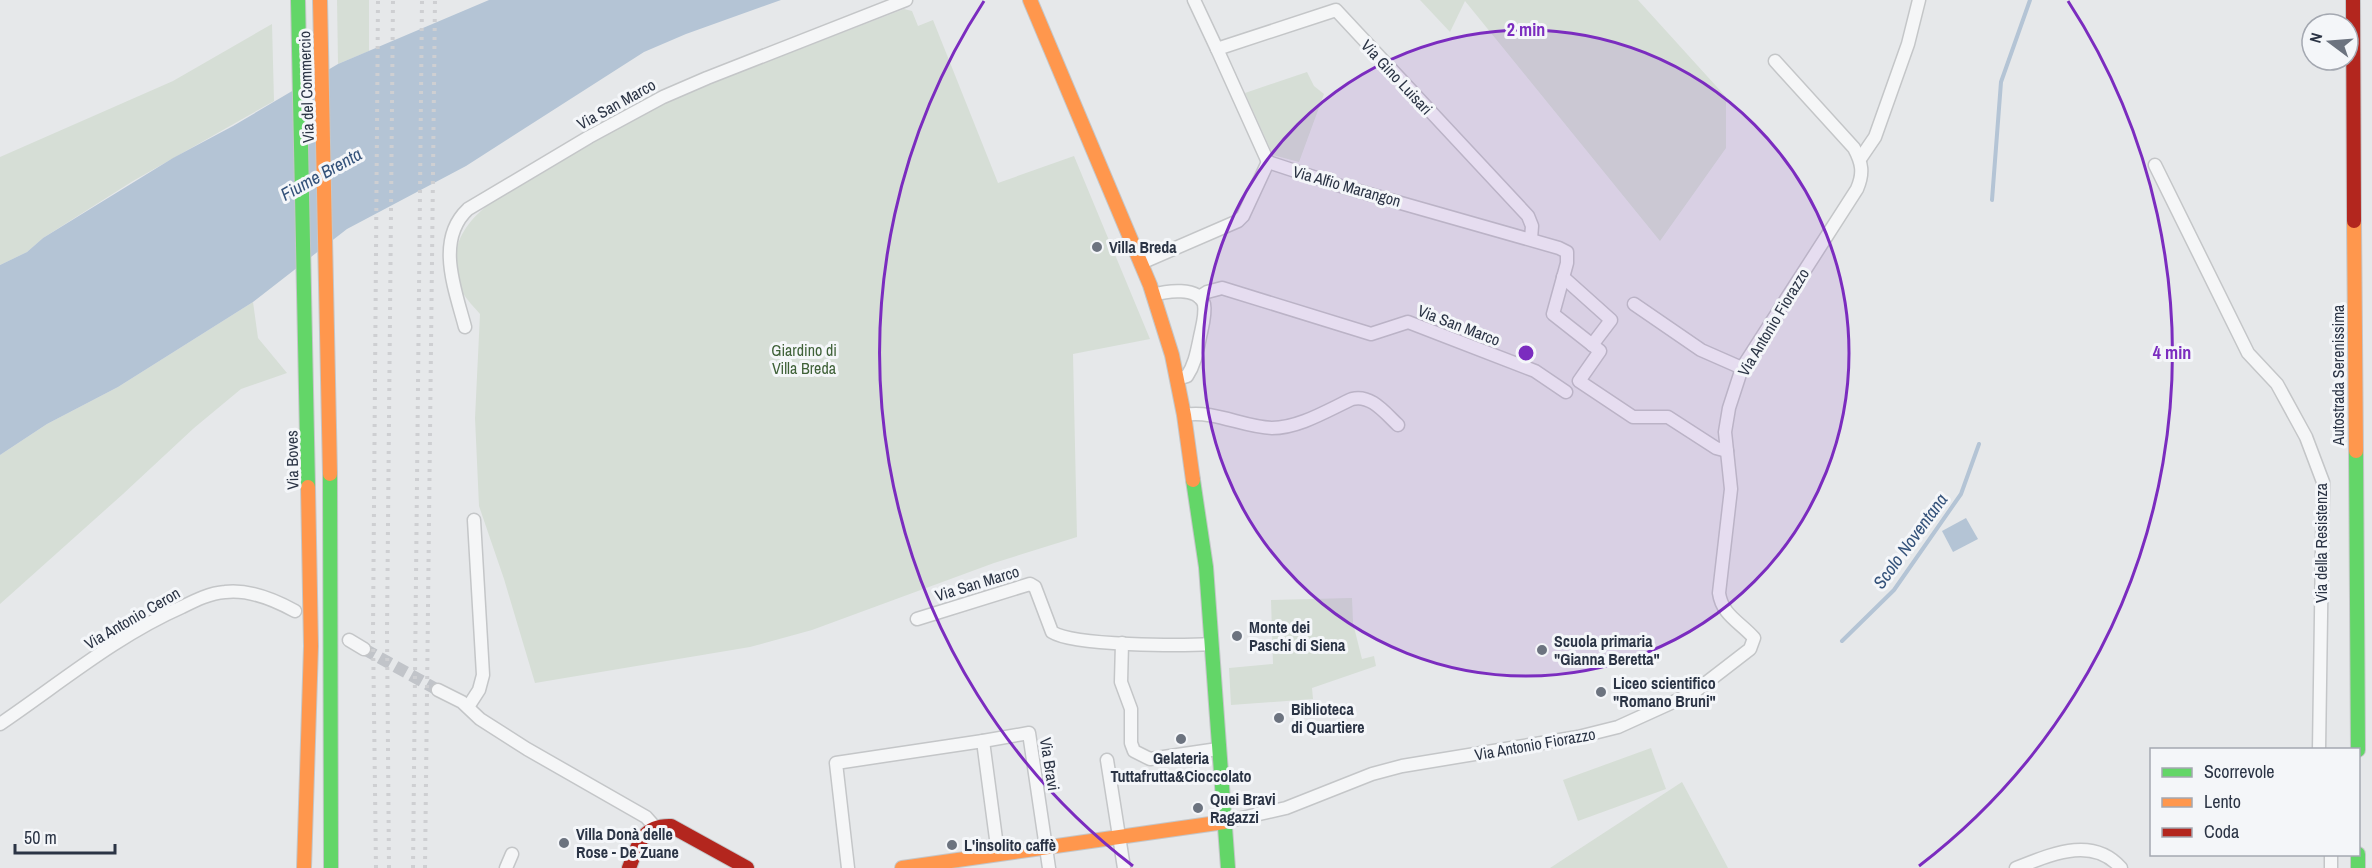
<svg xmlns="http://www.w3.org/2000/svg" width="2372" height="868" viewBox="0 0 2372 868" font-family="'Archivo Narrow',sans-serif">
	<rect width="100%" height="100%" fill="#e6e8ea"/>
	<g fill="#d6ded6">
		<path d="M 337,0 L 369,0 L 369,51 L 338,64 Z"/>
		<path d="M 1420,0 L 1638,0 L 1726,97 L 1726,148 L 1660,241 L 1465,1 L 1450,32 Z"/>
		<path d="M 904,9 L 912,11 L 918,26 L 933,20 L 998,183 L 1074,156 L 1150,339 L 1073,354 L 1077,537 L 994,563 L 812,630 L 750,647 L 535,683 L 504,579 L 479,506 L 475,418 L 480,314 C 474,307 467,300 462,292 C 459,287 459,279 457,274 C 449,236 476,213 503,193 L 671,99 Z"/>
		<path d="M 272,24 L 274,101 L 133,181 L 43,238 L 27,252 L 0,265 L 0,157 L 173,81 Z"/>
		<path d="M 1307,72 L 1314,86 L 1324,94 L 1299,162 L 1273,155 L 1245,93 Z"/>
		<path d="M 253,302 L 258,338 L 287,373 L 241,389 L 194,428 L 123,494 L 0,604 L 0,455 L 47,424 L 118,387 Z"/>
		<path d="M 1352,598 L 1353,623 L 1362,659 L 1374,656 L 1376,666 L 1312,688 L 1313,699 L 1231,705 L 1229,668 L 1273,664 L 1271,600 Z"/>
		<path d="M 1651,748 L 1666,789 L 1578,821 L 1563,780 Z"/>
		<path d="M 1682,782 L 1728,868 L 1550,868 Z"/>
	</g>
	<g fill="#b4c4d5">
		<path d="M 489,0 L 781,0 L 686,34 L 644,52 L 466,166 L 347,229 L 253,302 L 118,387 L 47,424 L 0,455 L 0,265 L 27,252 L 43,238 L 173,158 L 233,126 L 338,64 Z"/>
		<path d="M 1966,518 L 1978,539 L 1953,552 L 1942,531 Z"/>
	</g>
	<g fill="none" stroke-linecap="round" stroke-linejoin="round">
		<g stroke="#b4c4d5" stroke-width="4">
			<path d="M 1992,200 L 2001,82 L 2030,0"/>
			<path d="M 1842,641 L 1894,590 L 1961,494 L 1979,444"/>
		</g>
		<path stroke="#c1c4c9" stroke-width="12" stroke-dasharray="12 6" stroke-linecap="butt" d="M 364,649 L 438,690"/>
		<g stroke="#c4c6c8" stroke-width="15">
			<g id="street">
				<path d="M 1194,0 L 1217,49"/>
				<path d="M 1860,159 L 1875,137 L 1908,44 L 1919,0"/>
				<path d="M 1268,162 L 1217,49 L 1336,10 L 1528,216 L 1532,226 L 1531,239"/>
				<path d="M 2155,165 L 2248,353 L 2277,384 L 2306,437 L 2323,482 L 2319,750"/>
				<path d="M 1141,263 L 1238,221 L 1243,216 L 1268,162 L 1341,186 L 1559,248 L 1567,252 L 1567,263 L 1553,314 L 1600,351 L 1579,381 L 1633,417 L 1668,417 L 1716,448 L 1727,451"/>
				<path d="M 1563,277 L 1611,320 L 1592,345"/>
				<path d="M 1153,295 C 1166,291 1198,286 1204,304 C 1206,314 1202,327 1200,337 C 1197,351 1195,364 1187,376 L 1177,379"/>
				<path d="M 1199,297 L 1207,292 L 1222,288 L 1371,334 L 1408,322 L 1535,371 L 1566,392"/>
				<path d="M 1634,304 L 1701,350 L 1742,368"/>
				<path d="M 465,327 C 455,289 435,240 468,209 L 589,137 L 663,97 L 707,78 L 906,0"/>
				<path d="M 1184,415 C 1215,410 1242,427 1272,428 C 1299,428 1328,410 1352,399 C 1371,394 1385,413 1398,425"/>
				<path d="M 917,619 L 1030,584 L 1035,587 L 1052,632 C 1074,646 1182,646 1211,644"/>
				<path d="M 349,640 L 364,649"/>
				<path d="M 1122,643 L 1121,682 L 1131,709 L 1131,743 L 1134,751 L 1150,759 L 1218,749"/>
				<path d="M 438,690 L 462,702 L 480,719 L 527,749 L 646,817 L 654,826"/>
				<path d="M 468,707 L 479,690 L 483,675 L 474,520"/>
				<path d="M 0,724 C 59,684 116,636 182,607 C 196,600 210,593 225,592 C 249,589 275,600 295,611"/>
				<path d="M 983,741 L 1029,733 L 1049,868"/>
				<path d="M 1107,760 L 1124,868"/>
				<path d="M 1224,822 L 1286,808 L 1372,774 L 1402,766 L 1578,737 L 1618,727 L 1693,693 L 1750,649 L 1754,638 C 1740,622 1722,615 1719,593 L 1731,489 L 1725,432 L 1729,408 L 1742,368 L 1857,189 C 1864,173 1862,163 1854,148 L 1775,61"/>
				<path d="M 2331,854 L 2331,868"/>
				<path d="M 506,868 L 512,854"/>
				<path d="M 848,868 L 836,763 L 983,741 L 998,854"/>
				<path d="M 2016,868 C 2050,855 2092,835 2121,868"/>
			</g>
		</g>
		<g stroke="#c4c6c8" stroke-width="16">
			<g id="fast">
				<path d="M 298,0 L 308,487"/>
				<path d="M 2356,451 L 2358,750"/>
				<path d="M 330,474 L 331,868"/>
				<path d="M 1193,480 L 1206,567 L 1228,868"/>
				<path d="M 2358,854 L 2358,868"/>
			</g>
		</g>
		<g stroke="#c4c6c8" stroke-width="16">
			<g id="slow">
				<path d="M 320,0 L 330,474"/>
				<path d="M 1030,0 L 1150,285 L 1172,355 L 1184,415 L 1193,480"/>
				<path d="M 2354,221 L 2356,451"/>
				<path d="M 304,868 L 311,646 L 308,487"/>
				<path d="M 902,868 L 1224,822"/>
			</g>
		</g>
		<g stroke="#c4c6c8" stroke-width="16">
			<g id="jam">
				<path d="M 2353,0 L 2354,221"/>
				<path d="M 629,868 C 638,845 642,825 671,826 L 747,868"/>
			</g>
		</g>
		<use href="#street" stroke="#f5f6f7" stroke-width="12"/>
		<use href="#fast" stroke="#63d668" stroke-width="14"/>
		<use href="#slow" stroke="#ff974d" stroke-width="14"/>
		<use href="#jam" stroke="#b3261e" stroke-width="14"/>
		<g stroke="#cecfd2" stroke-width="4" stroke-dasharray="3 6" stroke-linecap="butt">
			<path d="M 376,868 L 373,632 L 378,0"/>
			<path d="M 389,868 L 387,631 L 393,0"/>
			<path d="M 413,868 L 422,0"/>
			<path d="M 425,868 L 435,0"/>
		</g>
	</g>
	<circle cx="1526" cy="353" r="323" fill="#7b2cbf" fill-opacity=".12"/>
	<g fill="none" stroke="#7b2cbf" stroke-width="3">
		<circle cx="1526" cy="353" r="323"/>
		<path d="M1133 866A646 646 0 0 1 984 1M2068 1A646 646 0 0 1 1919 866"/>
	</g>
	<g fill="#6c737f" stroke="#f4f6f9" stroke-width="2">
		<circle cx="1097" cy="247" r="6"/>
		<circle cx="1237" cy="636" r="6"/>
		<circle cx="1542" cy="650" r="6"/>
		<circle cx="1601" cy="692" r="6"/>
		<circle cx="1279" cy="718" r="6"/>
		<circle cx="1181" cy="739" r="6"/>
		<circle cx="1198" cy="808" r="6"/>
		<circle cx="564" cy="843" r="6"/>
		<circle cx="952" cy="845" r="6"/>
	</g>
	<g text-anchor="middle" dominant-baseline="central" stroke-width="6" stroke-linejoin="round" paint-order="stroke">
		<g font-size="16" fill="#2b3445" stroke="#f4f6f9">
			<text transform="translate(1397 77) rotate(47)">Via Gino Luisari</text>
			<text transform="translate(306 87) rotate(-92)">Via del Commercio</text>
			<text transform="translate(616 104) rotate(-29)">Via San Marco</text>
			<text transform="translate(1347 186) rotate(16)">Via Alfio Marangon</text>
			<text transform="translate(1773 322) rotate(-59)">Via Antonio Fiorazzo</text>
			<text transform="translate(1459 325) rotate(21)">Via San Marco</text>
			<text transform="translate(2338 375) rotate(-90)">Autostrada Serenissima</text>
			<text transform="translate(292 460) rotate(-91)">Via Boves</text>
			<text transform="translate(2321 543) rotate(-90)">Via della Resistenza</text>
			<text transform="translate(977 583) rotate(-17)">Via San Marco</text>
			<text transform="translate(132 618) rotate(-30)">Via Antonio Ceron</text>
			<text transform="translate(1535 744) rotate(-10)">Via Antonio Fiorazzo</text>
			<text transform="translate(1050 764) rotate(81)">Via Bravi</text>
		</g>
		<g font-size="16" font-weight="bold" fill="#2b3445" stroke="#f4f6f9" text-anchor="start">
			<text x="1109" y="247">Villa Breda</text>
			<text x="1249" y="627">Monte dei<tspan x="1249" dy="18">Paschi di Siena</tspan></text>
			<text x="1554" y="641">Scuola primaria<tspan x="1554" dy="18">"Gianna Beretta"</tspan></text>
			<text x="1613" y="683">Liceo scientifico<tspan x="1613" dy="18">"Romano Bruni"</tspan></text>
			<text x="1291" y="709">Biblioteca<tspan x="1291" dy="18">di Quartiere</tspan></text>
			<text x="1181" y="758" text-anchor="middle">Gelateria<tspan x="1181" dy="18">Tuttafrutta&amp;Cioccolato</tspan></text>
			<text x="1210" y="799">Quei Bravi<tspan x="1210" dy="18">Ragazzi</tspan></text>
			<text x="576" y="834">Villa Donà delle<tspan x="576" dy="18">Rose - De Zuane</tspan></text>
			<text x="964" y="845">L'insolito caffè</text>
		</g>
		<g font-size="16" fill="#3f6138" stroke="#f4f6f9">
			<text x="804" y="350">Giardino di<tspan x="804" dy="18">Villa Breda</tspan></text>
		</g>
		<g font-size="18" font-style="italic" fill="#34527a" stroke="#f4f6f9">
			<text transform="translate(321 174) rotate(-29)">Fiume Brenta</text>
			<text transform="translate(1910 541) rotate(-54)">Scolo Noventana</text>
		</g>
	</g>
	<circle cx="1526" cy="353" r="9" fill="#7b2cbf" stroke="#f4f6f9" stroke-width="3"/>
	<g font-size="18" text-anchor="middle" font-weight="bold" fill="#7b2cbf" stroke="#f4f6f9" stroke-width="6" stroke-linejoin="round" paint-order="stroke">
		<text x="1526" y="36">2 min</text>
		<text x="2172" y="359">4 min</text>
	</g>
	<rect x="2150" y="748" width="210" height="108" fill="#f4f6f9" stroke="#a4a8b1" stroke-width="1.5"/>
	<rect x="2162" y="768" width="30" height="9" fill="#63d668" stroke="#a4a8b1" stroke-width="1.5"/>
	<text x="2204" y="778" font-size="18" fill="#2b3445">Scorrevole</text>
	<rect x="2162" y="798" width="30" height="9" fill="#ff974d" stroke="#a4a8b1" stroke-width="1.5"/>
	<text x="2204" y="808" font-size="18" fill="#2b3445">Lento</text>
	<rect x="2162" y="828" width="30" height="9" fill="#b3261e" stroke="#a4a8b1" stroke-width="1.5"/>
	<text x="2204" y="838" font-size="18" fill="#2b3445">Coda</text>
	<g transform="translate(2330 42) rotate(286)"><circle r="28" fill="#f4f6f9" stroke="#a4a8b1" stroke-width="1.5"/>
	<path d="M0-4.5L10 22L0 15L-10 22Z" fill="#6c737f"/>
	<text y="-9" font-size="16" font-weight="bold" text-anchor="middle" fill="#2b3445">N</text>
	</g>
	<path d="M15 844v9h100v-9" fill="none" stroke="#2b3445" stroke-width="3"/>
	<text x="24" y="844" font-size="18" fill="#2b3445" stroke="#f4f6f9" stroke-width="4.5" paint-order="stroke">50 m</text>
</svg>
